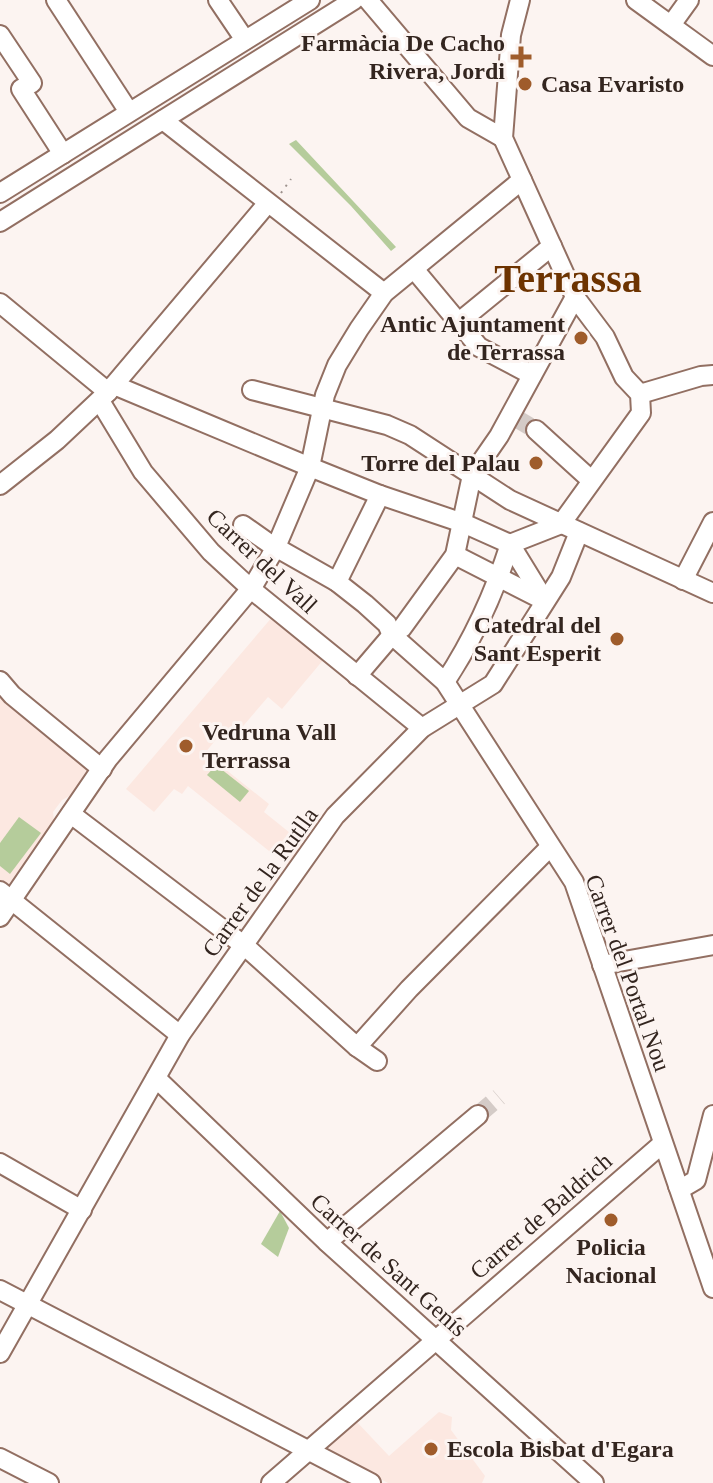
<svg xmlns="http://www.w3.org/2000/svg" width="713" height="1483" viewBox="0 0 713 1483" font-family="Georgia,serif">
	<rect width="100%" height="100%" fill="#fcf4f1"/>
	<g fill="#fce8e1">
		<path d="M 273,616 L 324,659 L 282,709 L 268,697 L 232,739 L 222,732 L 205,753 L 269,804 L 264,812 L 305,845 L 289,867 L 188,786 L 182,794 L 174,789 L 154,812 L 126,789 Z"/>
		<path d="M 0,693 L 88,765 L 89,772 L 77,792 L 62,800 L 53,812 L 54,821 L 9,890 L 0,882 Z"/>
		<path d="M 439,1412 L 452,1417 L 451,1430 L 485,1476 L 482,1483 L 388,1483 L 327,1451 L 325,1446 L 355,1420 L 389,1456 Z"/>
	</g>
	<g fill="#b5cc9b">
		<path d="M 296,140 L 396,247 L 391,251 L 351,206 L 289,144 Z"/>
		<path d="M 216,765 L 249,791 L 240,802 L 207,775 Z"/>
		<path d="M 19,817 L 41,833 L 10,874 L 0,866 L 0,843 Z"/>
		<path d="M 280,1211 L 289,1228 L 278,1257 L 261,1244 Z"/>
	</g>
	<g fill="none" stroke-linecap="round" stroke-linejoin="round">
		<g stroke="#d4cbc7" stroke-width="18" stroke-dasharray="18 9" stroke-linecap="butt">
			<path d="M 514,417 L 536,430"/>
			<path d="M 478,1115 L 499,1097"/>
		</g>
		<g stroke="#926f62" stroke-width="22">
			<g id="minor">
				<path d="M 56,0 L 129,112"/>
				<path d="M 218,0 L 245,40"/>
				<path d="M 368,0 L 468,118 L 503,138"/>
				<path d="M 636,0 L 713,56"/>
				<path d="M 671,25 L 689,0"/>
				<path d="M 0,35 L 32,83 L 21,89 L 63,154"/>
				<path d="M 163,120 L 384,293"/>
				<path d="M 0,193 L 310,0"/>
				<path d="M 0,222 L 354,0"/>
				<path d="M 414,269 L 479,347 L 532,375"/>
				<path d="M 0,303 L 108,392"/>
				<path d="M 459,322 L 552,246"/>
				<path d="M 114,385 L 310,467 L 380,495 L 463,523 L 510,544 L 545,601"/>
				<path d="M 252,390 L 387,425 L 410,435 L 510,500 L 713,593"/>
				<path d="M 640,394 L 701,376 L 713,375"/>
				<path d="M 100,401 L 143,472 L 211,552 L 251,589 L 422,728"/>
				<path d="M 536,430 L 591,480"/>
				<path d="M 0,485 L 57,440 L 108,392 L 267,204"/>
				<path d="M 243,525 L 270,544 L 337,582 L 365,604 L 387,624 L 392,635 L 445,682 L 574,882 L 713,1288"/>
				<path d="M 510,544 L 561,524 L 641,413 L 640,394 L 624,377 L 605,337 L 575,297 L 503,138 L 511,35 L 520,0"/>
				<path d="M 455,555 L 545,601"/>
				<path d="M 683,580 L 713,522"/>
				<path d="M 337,582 L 380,495"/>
				<path d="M 357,676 L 392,635 L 402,628 L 455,555 L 472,475 L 499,436 L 575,297"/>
				<path d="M 0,681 L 12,695 L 102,769"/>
				<path d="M 445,682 C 474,638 494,594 510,544"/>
				<path d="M 71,814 L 246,947 L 357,1047 L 377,1061"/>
				<path d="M 0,891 L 180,1035"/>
				<path d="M 0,917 L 108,759 L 253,586 L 276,547 L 310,467 L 325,395 L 337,365 L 359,329 L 384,293 L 522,180"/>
				<path d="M 602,965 L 713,945"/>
				<path d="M 357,1047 L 409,989 L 550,847"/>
				<path d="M 156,1078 L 327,1242 L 594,1483"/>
				<path d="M 0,1163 L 82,1210"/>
				<path d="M 678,1186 L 684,1187 L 696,1180 L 713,1115"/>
				<path d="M 327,1242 L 478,1115"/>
				<path d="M 0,1290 L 371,1483"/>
				<path d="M 0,1353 L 180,1035 L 335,816 L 422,728 L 493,684 L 561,577 L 579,532"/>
				<path d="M 0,1458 L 49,1483"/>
				<path d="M 271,1483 L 662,1144"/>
			</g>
		</g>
		<path stroke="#9d928d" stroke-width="2" stroke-dasharray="2 6" stroke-linecap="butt" d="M 281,193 L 291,179"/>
		<use href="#minor" stroke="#fff" stroke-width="18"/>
	</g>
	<g fill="#9f5c2b" stroke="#fcf4f1" stroke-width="3">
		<path d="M517 45h8v8h8v8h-8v8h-8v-8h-8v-8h8z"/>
		<circle cx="525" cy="84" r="8"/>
		<circle cx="581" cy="338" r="8"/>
		<circle cx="536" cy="463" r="8"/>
		<circle cx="617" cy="639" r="8"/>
		<circle cx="186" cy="746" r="8"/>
		<circle cx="611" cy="1220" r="8"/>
		<circle cx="431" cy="1449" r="8"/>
	</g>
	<g text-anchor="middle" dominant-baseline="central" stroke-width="6" stroke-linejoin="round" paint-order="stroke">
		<g font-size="24" font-weight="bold" fill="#33251f" stroke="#fcf4f1" text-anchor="end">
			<text x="505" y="43">Farmàcia De Cacho<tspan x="505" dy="28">Rivera, Jordi</tspan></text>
			<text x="541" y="84" text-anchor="start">Casa Evaristo</text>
			<text x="565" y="324">Antic Ajuntament<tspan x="565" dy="28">de Terrassa</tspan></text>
			<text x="520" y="463">Torre del Palau</text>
			<text x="601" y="625">Catedral del<tspan x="601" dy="28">Sant Esperit</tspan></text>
			<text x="202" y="732" text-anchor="start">Vedruna Vall<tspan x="202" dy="28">Terrassa</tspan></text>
			<text x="611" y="1247" text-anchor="middle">Policia<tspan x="611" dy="28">Nacional</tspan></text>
			<text x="447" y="1449" text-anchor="start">Escola Bisbat d'Egara</text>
		</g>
		<g font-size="24" fill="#33251f" stroke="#fcf4f1">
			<text transform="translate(262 561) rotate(43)">Carrer del Vall</text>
			<text transform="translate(260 882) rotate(-54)">Carrer de la Rutlla</text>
			<text transform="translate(628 973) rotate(70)">Carrer del Portal Nou</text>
			<text transform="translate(541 1216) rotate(-41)">Carrer de Baldrich</text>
			<text transform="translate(389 1265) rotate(42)">Carrer de Sant Genís</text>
		</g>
		<g font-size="40" font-weight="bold" fill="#6d3300" stroke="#fcf4f1">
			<text x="568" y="278">Terrassa</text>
		</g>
	</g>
</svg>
